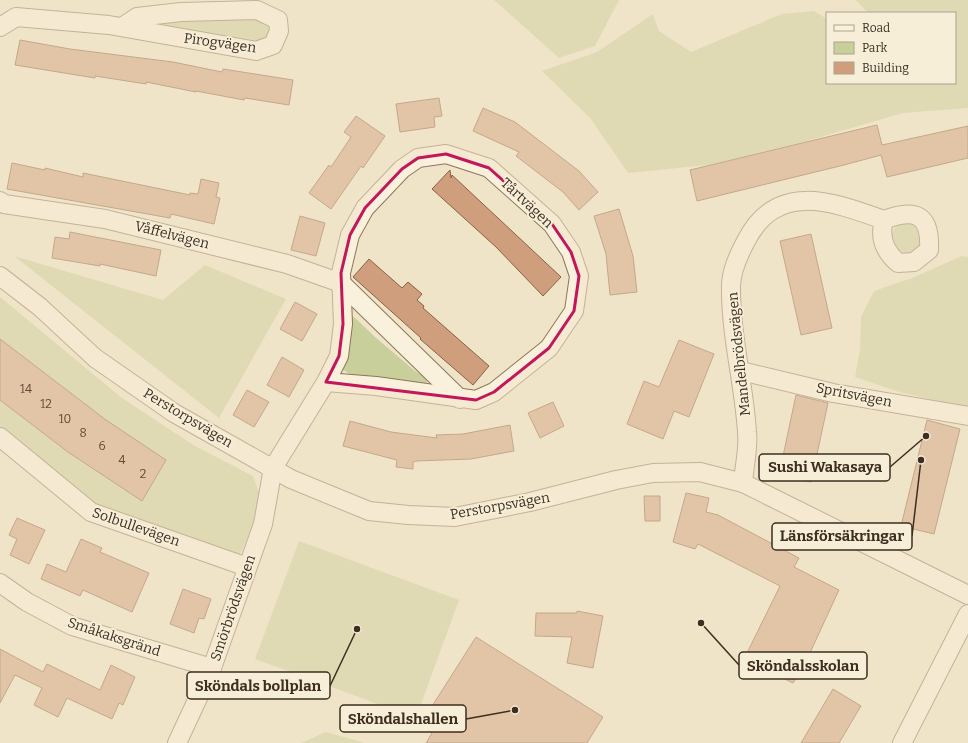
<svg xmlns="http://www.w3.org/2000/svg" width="968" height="743" viewBox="0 0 968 743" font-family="Bitter,serif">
	<rect width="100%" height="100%" fill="#f0e4c8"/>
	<g fill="#c9cf9b">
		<path d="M 494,0 L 619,0 L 595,46 L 559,58 Z"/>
		<path d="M 856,0 L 968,0 L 968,108 L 903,113 L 800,143 L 708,165 L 628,173 L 590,118 L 542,71 L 597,52 L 653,14 L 659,31 L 691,52 L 782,14 L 814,11 L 827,19 L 827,83 L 955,83 L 955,13 L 868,13 Z"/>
		<path d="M 260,18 C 269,25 272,27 267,38 L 261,42 L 152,25 L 152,22 Z"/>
		<circle cx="906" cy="238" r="15"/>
		<path d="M 14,256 L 163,300 L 205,265 L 286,299 L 219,418 Z"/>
		<path d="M 962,256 L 968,257 L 968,408 L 899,392 L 855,377 L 860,349 L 861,317 L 874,291 L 912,278 Z"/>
		<path d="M 0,297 L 122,398 L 195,446 L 253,476 L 261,498 L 256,519 L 237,561 L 83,505 L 0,435 Z"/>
		<path d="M 348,316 L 354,317 L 375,337 L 415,371 L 426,378 L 427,383 L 421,387 L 349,374 L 341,368 Z"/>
		<path d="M 299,541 L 459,600 L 416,718 L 255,659 Z"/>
		<path d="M 326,732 L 365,743 L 301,743 Z"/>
	</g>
	<g fill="#cf9f7d" stroke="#8d5f41">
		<path d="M 20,40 L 70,49 L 173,62 L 222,72 L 223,69 L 293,80 L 289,105 L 245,98 L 244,100 L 196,91 L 196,92 L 146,82 L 146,84 L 95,76 L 95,78 L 15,65 Z"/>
		<path d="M 439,98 L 442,116 L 434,117 L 435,127 L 400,132 L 396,104 Z"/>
		<path d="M 483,108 L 515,122 L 579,171 L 598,192 L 579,210 L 563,192 L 516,156 L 519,152 L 473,131 Z"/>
		<path d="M 356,116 L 385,136 L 363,168 L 361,166 L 331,209 L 309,193 L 329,165 L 331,167 L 351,137 L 344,132 Z"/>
		<path d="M 877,125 L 882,145 L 968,126 L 968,158 L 887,177 L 881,155 L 844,165 L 697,201 L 690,170 Z"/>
		<path d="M 12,163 L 45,170 L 45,168 L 83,177 L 83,173 L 190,195 L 190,193 L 198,194 L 201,179 L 219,183 L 216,197 L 220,198 L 214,224 L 171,214 L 170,218 L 7,189 Z"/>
		<path d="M 450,170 L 451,178 L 452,175 L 561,277 L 543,296 L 496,247 L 432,189 Z"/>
		<path d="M 619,209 L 633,256 L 637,292 L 610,295 L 606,254 L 594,216 Z"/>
		<path d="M 300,216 L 325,223 L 316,256 L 291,250 Z"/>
		<path d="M 70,232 L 161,250 L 156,276 L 100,264 L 100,266 L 52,258 L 55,237 L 69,239 Z"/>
		<path d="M 811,234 L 832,328 L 801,335 L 780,241 Z"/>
		<path d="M 369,259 L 402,288 L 408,282 L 422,294 L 417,300 L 424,306 L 423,308 L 489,366 L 473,385 L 420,339 L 421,338 L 353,277 Z"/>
		<path d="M 295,302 L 317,314 L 302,341 L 280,329 Z"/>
		<path d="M 0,339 L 106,420 L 166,460 L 142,501 L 68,452 L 0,400 Z"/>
		<path d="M 679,340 L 714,354 L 689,417 L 674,411 L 663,439 L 627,424 L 644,381 L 659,387 Z"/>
		<path d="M 282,357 L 304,370 L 289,397 L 267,385 Z"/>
		<path d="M 247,390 L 269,402 L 254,427 L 233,415 Z"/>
		<path d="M 796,395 L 828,403 L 811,482 L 779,475 Z"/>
		<path d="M 553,402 L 564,426 L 540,438 L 528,413 Z"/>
		<path d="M 927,420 L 960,429 L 934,534 L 901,526 Z"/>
		<path d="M 350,421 L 391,432 L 437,438 L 436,435 L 463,434 L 510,425 L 514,451 L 471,459 L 416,461 L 413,462 L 413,469 L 396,467 L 397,460 L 343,446 Z"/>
		<path d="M 686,493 L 709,498 L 706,512 L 718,515 L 799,558 L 794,567 L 839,590 L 802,670 L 793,683 L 744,659 L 780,586 L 698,544 L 695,549 L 673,542 Z"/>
		<path d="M 644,496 L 660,496 L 660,521 L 645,521 Z"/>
		<path d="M 17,518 L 45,530 L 29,564 L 10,555 L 17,539 L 9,535 Z"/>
		<path d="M 81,539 L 102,548 L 100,552 L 149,573 L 132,612 L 83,590 L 80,596 L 41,579 L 47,564 L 66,572 Z"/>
		<path d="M 183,589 L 211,599 L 204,619 L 199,618 L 194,633 L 170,624 Z"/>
		<path d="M 577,611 L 603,616 L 593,668 L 567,663 L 572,637 L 535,636 L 536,613 L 577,613 Z"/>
		<path d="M 476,637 L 603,717 L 587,743 L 426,743 L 432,733 L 420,725 Z"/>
		<path d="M 0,649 L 43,672 L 47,664 L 100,690 L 111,665 L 135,677 L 123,705 L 119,703 L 112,719 L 67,698 L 58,717 L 34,705 L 42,688 L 15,675 L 0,703 Z"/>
		<path d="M 833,689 L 861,706 L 839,743 L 801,743 Z"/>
	</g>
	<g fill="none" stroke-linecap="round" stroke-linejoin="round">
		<g stroke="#8d765c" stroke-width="20">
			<g id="minor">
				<path d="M 0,27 L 16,17 L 109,25 L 256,51 L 273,45 L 279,31 L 278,20 L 257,10 L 181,12 L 137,17 L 122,27"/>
				<path d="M 0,201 L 4,204 L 105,219 L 287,264 L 341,283 L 460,399"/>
				<path d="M 0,276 L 40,307 L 95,358 L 174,413 L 291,479 L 369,511 L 408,515 L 455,517 L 530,502 L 616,480 L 653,473 L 700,472 L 743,483 L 968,595"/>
				<path d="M 741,371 L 833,393 L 968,416"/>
				<path d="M 0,437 L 91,512 L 247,567"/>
				<path d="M 743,483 C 744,466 749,448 747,432 C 744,384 731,338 731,290 C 730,273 738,256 746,241 C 777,180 833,202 884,220 C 879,237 884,251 898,263 L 914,262 L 929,250 C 931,214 915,208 884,220"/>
				<path d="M 0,583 L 27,602 L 72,626 L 212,668"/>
				<path d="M 177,743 L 212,668 L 263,524 L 273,468 L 326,382 L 339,356 L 343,324 L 341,273 L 350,235 L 365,208 L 402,169 L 418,158 L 446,154 L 489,168 L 552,224 L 571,252 L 579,276 L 574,311 L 549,348 L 494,392 L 476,400 L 376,386 L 326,382"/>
				<path d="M 902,743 L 968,614"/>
			</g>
		</g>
		<use href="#minor" stroke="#faf1dc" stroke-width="18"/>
	</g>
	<path d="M0 0H968V743H0ZM 446,154 L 489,168 L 552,224 L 571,252 L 579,276 L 574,311 L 549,348 L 494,392 L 476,400 L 326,382 L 339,356 L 343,324 L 341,273 L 350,235 L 365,208 L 402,169 L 418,158 Z" fill="#f0e4c8" fill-opacity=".55" fill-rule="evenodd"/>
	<path fill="none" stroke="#c2185b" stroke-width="3" stroke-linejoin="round" d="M 446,154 L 489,168 L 552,224 L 571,252 L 579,276 L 574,311 L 549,348 L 494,392 L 476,400 L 326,382 L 339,356 L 343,324 L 341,273 L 350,235 L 365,208 L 402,169 L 418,158 Z"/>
	<g text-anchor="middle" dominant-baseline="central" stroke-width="4" stroke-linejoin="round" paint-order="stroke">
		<g font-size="12" fill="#624a37">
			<text x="26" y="389">14</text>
			<text x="46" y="404">12</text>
			<text x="65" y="419">10</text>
			<text x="83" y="433">8</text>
			<text x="102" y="446">6</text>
			<text x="122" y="460">4</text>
			<text x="143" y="474">2</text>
		</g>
		<g font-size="14" fill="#3d2e20" stroke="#f7eed8">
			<text transform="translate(220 43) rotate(8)">Pirogvägen</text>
			<text transform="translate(527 203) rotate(43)">Tårtvägen</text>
			<text transform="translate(172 235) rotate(14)">Våffelvägen</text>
			<text transform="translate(739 354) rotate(-96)">Mandelbrödsvägen</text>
			<text transform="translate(854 395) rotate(11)">Spritsvägen</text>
			<text transform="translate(188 418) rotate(31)">Perstorpsvägen</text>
			<text transform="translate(500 506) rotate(-10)">Perstorpsvägen</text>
			<text transform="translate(136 527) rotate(19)">Solbullevägen</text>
			<text transform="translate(233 608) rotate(-71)">Smörbrödsvägen</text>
			<text transform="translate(114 637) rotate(18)">Småkaksgränd</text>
		</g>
	</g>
	<path fill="none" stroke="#3d2e20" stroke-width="1.5" d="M926 436L890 467M921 460L912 536M701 623L739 665M357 629L330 686M515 710L466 719"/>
	<g fill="#3d2e20" stroke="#f7eed8" stroke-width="1.5">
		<circle cx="926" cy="436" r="4"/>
		<circle cx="921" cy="460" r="4"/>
		<circle cx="701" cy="623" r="4"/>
		<circle cx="357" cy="629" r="4"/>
		<circle cx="515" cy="710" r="4"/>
	</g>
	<g fill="#f7eed8" stroke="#3d2e20" stroke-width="1.5">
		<rect x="759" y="454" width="131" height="27" rx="4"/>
		<rect x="772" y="523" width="140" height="27" rx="4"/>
		<rect x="739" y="652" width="128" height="27" rx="4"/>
		<rect x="187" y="672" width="143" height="27" rx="4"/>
		<rect x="340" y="705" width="126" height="27" rx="4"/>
	</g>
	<g font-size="15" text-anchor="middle" font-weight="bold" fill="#3d2e20">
		<text x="825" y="472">Sushi Wakasaya</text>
		<text x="842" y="541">Länsförsäkringar</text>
		<text x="803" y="671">Sköndalsskolan</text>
		<text x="258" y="691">Sköndals bollplan</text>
		<text x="403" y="724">Sköndalshallen</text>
	</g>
	<rect x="826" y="12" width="130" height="72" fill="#f7eed8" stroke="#ada18e"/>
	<rect x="834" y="25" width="20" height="6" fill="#faf1dc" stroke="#ada18e"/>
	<text x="862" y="32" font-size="12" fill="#3d2e20">Road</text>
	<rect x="834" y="42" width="20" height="12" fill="#c9cf9b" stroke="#ada18e"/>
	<text x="862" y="52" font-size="12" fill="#3d2e20">Park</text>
	<rect x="834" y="62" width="20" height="12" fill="#cf9f7d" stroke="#ada18e"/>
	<text x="862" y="72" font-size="12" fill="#3d2e20">Building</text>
</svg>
